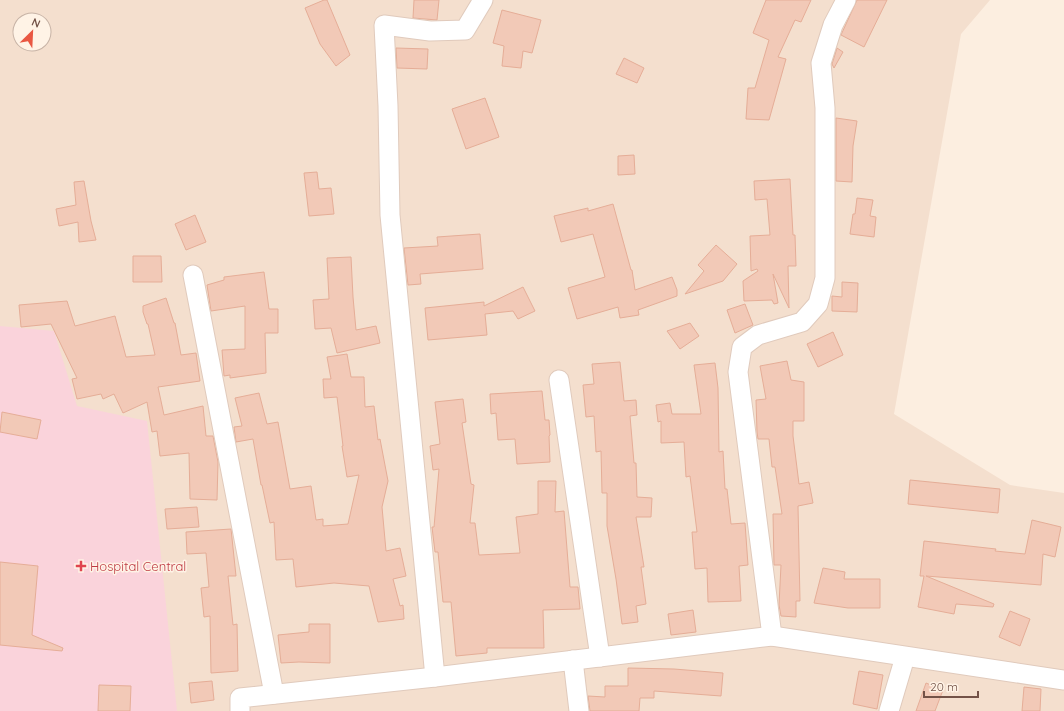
<svg xmlns="http://www.w3.org/2000/svg" width="1064" height="711" viewBox="0 0 1064 711" font-family="Quicksand,sans-serif">
	<rect width="100%" height="100%" fill="#fceee0"/>
	<path fill="#f4dfce" fill-rule="evenodd" d="M 0,0 L 990,0 L 961,34 L 894,414 L 1010,485 L 1064,493 L 1064,711 L 0,711 ZM 20,20 L 44,20 L 44,44 L 20,44 Z"/>
	<path fill="#fad3db" d="M 0,326 L 54,331 L 77,406 L 147,421 L 177,711 L 0,711 Z"/>
	<g fill="#f2c9b7" stroke="#e5ad97">
		<path d="M 324,0 L 327,0 L 350,55 L 336,66 L 320,44 L 305,8 Z"/>
		<path d="M 414,0 L 439,0 L 437,20 L 413,18 Z"/>
		<path d="M 766,0 L 811,0 L 801,22 L 795,20 L 778,57 L 786,59 L 769,120 L 746,119 L 748,88 L 755,88 L 769,40 L 753,33 Z"/>
		<path d="M 857,0 L 887,0 L 864,47 L 841,35 Z"/>
		<path d="M 502,10 L 541,20 L 532,53 L 523,51 L 521,68 L 502,66 L 504,46 L 493,43 Z"/>
		<path d="M 396,48 L 428,49 L 427,69 L 397,68 Z"/>
		<path d="M 837,48 L 843,52 L 834,68 L 832,64 Z"/>
		<path d="M 624,58 L 644,68 L 637,83 L 616,74 Z"/>
		<path d="M 485,98 L 499,137 L 466,149 L 452,109 Z"/>
		<path d="M 836,118 L 857,121 L 853,146 L 852,182 L 836,181 Z"/>
		<path d="M 634,155 L 635,174 L 618,175 L 618,156 Z"/>
		<path d="M 317,172 L 319,189 L 331,188 L 334,214 L 309,216 L 304,173 Z"/>
		<path d="M 790,179 L 793,235 L 795,235 L 796,266 L 788,266 L 789,308 L 773,274 L 778,303 L 774,304 L 772,300 L 744,301 L 743,281 L 758,271 L 757,269 L 751,271 L 750,236 L 770,235 L 767,199 L 755,200 L 754,181 Z"/>
		<path d="M 84,181 L 91,221 L 96,240 L 79,242 L 78,222 L 59,226 L 56,209 L 76,205 L 74,182 Z"/>
		<path d="M 857,198 L 873,200 L 870,216 L 876,217 L 874,237 L 850,234 L 853,214 L 855,214 Z"/>
		<path d="M 613,204 L 631,270 L 632,270 L 635,290 L 672,277 L 677,290 L 677,296 L 638,310 L 639,315 L 620,318 L 618,307 L 577,319 L 568,288 L 605,277 L 593,234 L 561,242 L 554,216 L 588,208 L 588,211 Z"/>
		<path d="M 195,215 L 206,242 L 186,250 L 175,224 Z"/>
		<path d="M 480,234 L 483,269 L 420,274 L 421,284 L 408,285 L 404,248 L 438,246 L 437,237 Z"/>
		<path d="M 716,245 L 737,264 L 723,281 L 685,294 L 704,271 L 698,265 Z"/>
		<path d="M 133,256 L 161,256 L 162,282 L 133,282 Z"/>
		<path d="M 351,257 L 353,297 L 356,330 L 376,326 L 380,343 L 337,353 L 331,328 L 315,329 L 313,300 L 329,299 L 327,258 Z"/>
		<path d="M 264,272 L 269,309 L 278,309 L 278,333 L 265,333 L 266,373 L 230,378 L 230,375 L 224,376 L 222,350 L 245,349 L 245,306 L 211,311 L 207,285 L 224,280 L 224,277 Z"/>
		<path d="M 842,282 L 858,283 L 857,312 L 832,311 L 832,296 L 842,297 Z"/>
		<path d="M 523,287 L 535,311 L 518,319 L 513,311 L 485,314 L 487,335 L 428,340 L 425,308 L 484,302 L 484,306 Z"/>
		<path d="M 166,298 L 174,323 L 175,323 L 181,355 L 196,353 L 200,381 L 158,387 L 164,415 L 203,406 L 206,436 L 213,436 L 218,462 L 217,500 L 190,499 L 189,453 L 160,456 L 157,431 L 152,432 L 147,402 L 123,413 L 114,394 L 103,399 L 101,394 L 77,399 L 72,379 L 77,378 L 51,324 L 21,327 L 19,305 L 67,301 L 75,326 L 115,316 L 126,357 L 155,355 L 148,324 L 147,324 L 143,312 L 143,306 Z"/>
		<path d="M 745,304 L 753,325 L 735,333 L 727,310 Z"/>
		<path d="M 690,323 L 699,336 L 680,349 L 667,331 Z"/>
		<path d="M 833,332 L 843,355 L 818,367 L 807,344 Z"/>
		<path d="M 347,354 L 351,377 L 364,377 L 365,407 L 374,406 L 378,440 L 380,439 L 388,481 L 382,507 L 386,551 L 400,548 L 406,576 L 393,579 L 400,606 L 403,605 L 404,619 L 378,622 L 369,586 L 334,583 L 296,587 L 293,559 L 276,560 L 274,522 L 270,523 L 262,485 L 261,485 L 253,439 L 236,442 L 234,427 L 242,426 L 235,398 L 259,393 L 267,424 L 278,422 L 290,489 L 311,486 L 316,520 L 323,519 L 323,526 L 348,524 L 359,475 L 347,477 L 342,446 L 343,446 L 337,397 L 324,398 L 323,379 L 331,379 L 327,357 Z"/>
		<path d="M 787,361 L 791,380 L 804,382 L 804,421 L 793,421 L 793,436 L 799,484 L 809,482 L 813,503 L 798,506 L 800,601 L 796,601 L 796,617 L 781,616 L 779,605 L 781,565 L 774,565 L 773,514 L 782,514 L 775,467 L 772,467 L 769,439 L 758,439 L 757,432 L 756,400 L 766,399 L 760,366 Z"/>
		<path d="M 620,362 L 624,401 L 636,400 L 637,415 L 630,416 L 634,463 L 636,463 L 637,497 L 652,498 L 651,517 L 636,517 L 644,567 L 641,567 L 646,604 L 636,606 L 638,622 L 622,624 L 616,579 L 607,526 L 607,493 L 602,493 L 601,451 L 596,452 L 594,416 L 586,417 L 583,385 L 594,384 L 592,364 Z"/>
		<path d="M 715,363 L 718,388 L 719,452 L 723,451 L 725,489 L 727,489 L 731,524 L 745,523 L 748,565 L 739,566 L 741,601 L 708,602 L 707,568 L 695,569 L 692,532 L 697,532 L 690,476 L 686,477 L 684,442 L 661,443 L 661,421 L 658,422 L 656,405 L 670,403 L 672,414 L 701,414 L 694,365 Z"/>
		<path d="M 542,391 L 545,420 L 549,420 L 550,435 L 549,436 L 550,462 L 517,464 L 515,439 L 498,440 L 496,413 L 491,414 L 490,394 Z"/>
		<path d="M 463,399 L 466,422 L 462,423 L 471,484 L 474,485 L 470,523 L 475,523 L 479,555 L 520,553 L 516,517 L 538,514 L 538,481 L 556,481 L 555,512 L 564,511 L 570,587 L 578,587 L 580,609 L 543,610 L 544,648 L 487,648 L 487,653 L 456,656 L 451,602 L 443,602 L 438,552 L 435,552 L 432,527 L 434,527 L 439,469 L 433,470 L 430,446 L 440,444 L 435,402 Z"/>
		<path d="M 2,412 L 41,420 L 37,439 L 0,432 Z"/>
		<path d="M 910,480 L 1000,489 L 998,513 L 908,504 Z"/>
		<path d="M 197,507 L 199,527 L 167,529 L 165,509 Z"/>
		<path d="M 1032,520 L 1061,527 L 1055,557 L 1043,554 L 1041,585 L 926,576 L 994,604 L 993,607 L 956,604 L 954,614 L 918,607 L 924,576 L 920,576 L 924,541 L 996,549 L 995,551 L 1025,554 Z"/>
		<path d="M 231,529 L 236,576 L 228,576 L 233,625 L 237,624 L 238,671 L 211,673 L 210,616 L 204,617 L 201,588 L 209,587 L 206,553 L 187,554 L 186,532 Z"/>
		<path d="M 0,562 L 38,566 L 32,635 L 63,648 L 62,651 L 0,645 Z"/>
		<path d="M 823,568 L 845,572 L 844,579 L 880,579 L 880,608 L 848,608 L 814,603 Z"/>
		<path d="M 693,610 L 696,632 L 671,635 L 668,614 Z"/>
		<path d="M 1010,611 L 1030,619 L 1020,646 L 999,637 Z"/>
		<path d="M 309,624 L 330,624 L 330,663 L 299,662 L 281,663 L 278,635 L 309,632 Z"/>
		<path d="M 628,668 L 674,669 L 723,673 L 721,696 L 654,691 L 654,698 L 640,698 L 639,711 L 590,711 L 588,696 L 605,697 L 605,686 L 628,686 Z"/>
		<path d="M 859,671 L 883,675 L 877,709 L 853,704 Z"/>
		<path d="M 212,681 L 214,700 L 191,703 L 189,683 Z"/>
		<path d="M 926,683 L 943,690 L 935,711 L 916,711 Z"/>
		<path d="M 99,685 L 131,686 L 130,711 L 98,711 Z"/>
		<path d="M 1024,687 L 1041,689 L 1040,711 L 1022,711 Z"/>
	</g>
	<g fill="none" stroke-linecap="round" stroke-linejoin="round">
		<g stroke="#e0cabc" stroke-width="21">
			<g id="street">
				<path d="M 193,275 L 274,694"/>
				<path d="M 559,380 L 600,657"/>
				<path d="M 772,636 L 738,372 L 742,347 L 758,335 L 802,322 L 818,304 L 825,278 L 825,108 L 821,63 L 833,25 L 846,0"/>
				<path d="M 573,660 L 579,711"/>
				<path d="M 435,677 L 390,215 L 388,106 L 384,25 L 430,31 L 465,30 L 483,0"/>
				<path d="M 240,711 L 240,698 L 435,677 L 772,636 L 1064,680"/>
				<path d="M 889,711 L 905,657"/>
			</g>
		</g>
		<use href="#street" stroke="#fff" stroke-width="19"/>
	</g>
	<path fill="#e0444e" stroke="#fff3e6" stroke-width="1.5" d="M79 560h4v4h4v4h-4v4h-4v-4h-4v-4h4z"/>
	<g text-anchor="middle" dominant-baseline="central" stroke-width="3" stroke-linejoin="round" paint-order="stroke">
		<g font-size="13" fill="#be3a42" stroke="#fff3e6" text-anchor="start">
			<text x="90" y="566">Hospital Central</text>
		</g>
	</g>
	<g transform="translate(32 32) rotate(24)"><circle r="19" fill="#fff3e6" stroke="#c7b3a6"/>
	<path d="M0-3L7 15L0 10L-7 15Z" fill="#e95742"/>
	<text y="-6" font-size="11" font-weight="bold" text-anchor="middle" fill="#735247">N</text>
	</g>
	<path d="M924 691v6h54v-6" fill="none" stroke="#735247" stroke-width="2"/>
	<text x="930" y="691" font-size="12" fill="#735247" stroke="#fff3e6" stroke-width="3" paint-order="stroke">20 m</text>
</svg>
